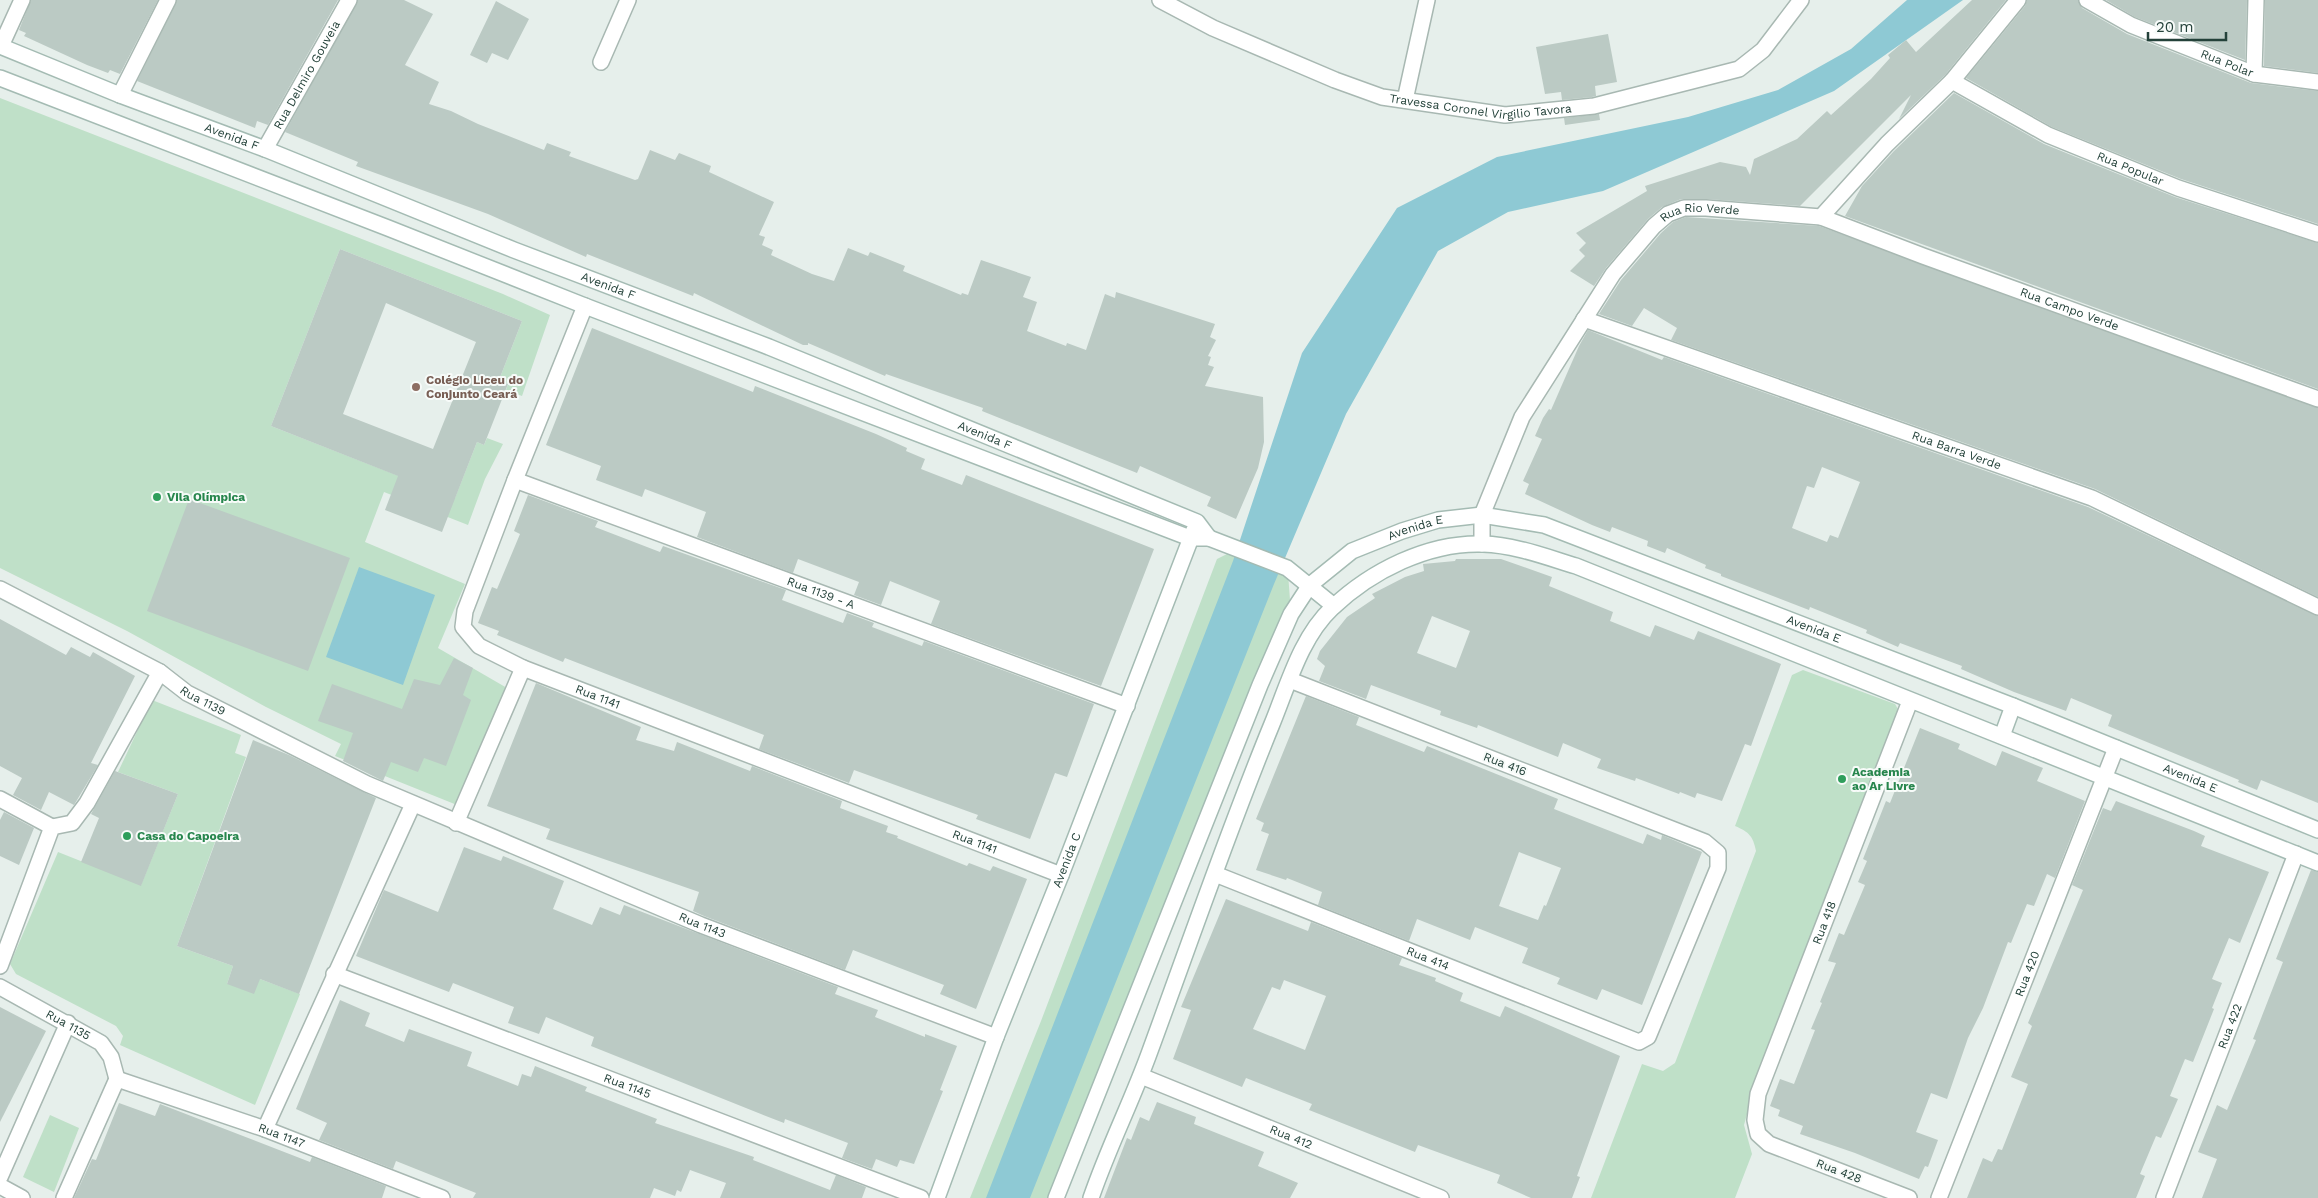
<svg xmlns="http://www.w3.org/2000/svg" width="2318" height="1198" viewBox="0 0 2318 1198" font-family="'Work Sans',sans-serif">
	<rect width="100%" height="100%" fill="#e6efeb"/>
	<g fill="#bfe0c8">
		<path d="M 0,98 L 503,294 L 550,315 L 522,396 L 506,390 L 508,384 L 499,380 L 522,321 L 340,249 L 271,426 L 455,498 L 477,442 L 484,445 L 487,438 L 503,444 L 485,479 L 468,525 L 384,492 L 365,542 L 465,584 L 438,648 L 507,688 L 457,805 L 335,756 L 341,744 L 266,707 L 127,631 L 0,568 Z"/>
		<path d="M 1231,552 L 1288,573 L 1290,600 L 1050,1198 L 970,1198 L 1041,1021 L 1217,559 Z"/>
		<path d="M 1803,670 L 1895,704 L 1901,714 L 1758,1074 L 1744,1125 L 1752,1154 L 1735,1198 L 1591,1198 L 1642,1064 L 1663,1071 L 1675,1063 L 1756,851 C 1753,836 1749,832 1735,826 L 1792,675 Z"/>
		<path d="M 152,700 L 241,735 L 235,753 L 246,757 L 177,946 L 233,966 L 227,984 L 260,979 L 300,994 L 255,1105 L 120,1045 L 123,1036 L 116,1026 L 16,974 L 10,964 L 58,852 L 141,885 L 178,794 L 118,772 Z"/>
		<path d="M 50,1115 L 79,1128 L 54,1192 L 23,1177 Z"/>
	</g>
	<g fill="#8ec9d4">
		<path d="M 1907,0 L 1963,0 L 1834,91 L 1603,191 L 1508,212 L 1438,251 L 1346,414 L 1274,584 L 1030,1198 L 986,1198 L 1233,561 L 1302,353 L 1397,208 L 1497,157 L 1688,117 L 1778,90 L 1851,49 Z"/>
		<path d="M 359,567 L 435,595 L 403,685 L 326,657 Z"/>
	</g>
	<g fill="#bbcac4" fill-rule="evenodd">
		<path d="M 31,0 L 158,0 L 120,74 L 110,70 L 108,73 L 87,65 L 24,36 L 26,33 L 19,30 Z"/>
		<path d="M 177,0 L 338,0 L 268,125 L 257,121 L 255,128 L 137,81 Z"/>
		<path d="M 358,0 L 404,0 L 433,14 L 405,65 L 439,82 L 429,104 L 451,111 L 478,124 L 544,150 L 547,143 L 571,152 L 569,156 L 635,180 L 638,179 L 650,150 L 675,160 L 679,153 L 711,166 L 709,172 L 774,202 L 759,235 L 765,237 L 762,245 L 773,250 L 771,255 L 812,274 L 834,281 L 848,248 L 868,256 L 870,252 L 905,266 L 903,271 L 961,295 L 962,293 L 968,295 L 981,260 L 1031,277 L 1023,297 L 1037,302 L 1027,331 L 1066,346 L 1067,343 L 1086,350 L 1105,294 L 1115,298 L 1116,292 L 1215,324 L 1210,337 L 1216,340 L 1208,356 L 1211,357 L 1208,365 L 1214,367 L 1205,386 L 1263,397 L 1264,442 L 1258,468 L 1236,519 L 1207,506 L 1211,497 L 1140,466 L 1137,473 L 982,411 L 983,408 L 963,401 L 886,374 L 885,376 L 808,343 L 808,345 L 803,345 L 694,293 L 693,296 L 587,254 L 586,257 L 488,214 L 356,166 L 358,162 L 285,132 Z"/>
		<path d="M 1972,0 L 2006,0 L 1945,75 L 1899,119 L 1911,95 L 1800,206 L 1707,199 L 1681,199 L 1662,207 L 1648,219 L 1606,268 L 1594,286 L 1570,271 L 1585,256 L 1579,250 L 1586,243 L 1576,233 L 1647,191 L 1645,186 L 1720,162 L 1746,167 L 1750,175 L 1754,159 L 1797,139 L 1827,111 L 1831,115 L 1871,79 L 1890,58 L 1888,55 L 1906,40 L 1916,52 Z"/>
		<path d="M 2027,0 L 2078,0 L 2082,8 L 2127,34 L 2251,83 L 2318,91 L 2318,224 L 2181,179 L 2052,127 L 1966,78 L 2025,6 Z"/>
		<path d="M 2106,0 L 2247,0 L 2245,60 L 2135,17 Z"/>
		<path d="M 2265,0 L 2318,0 L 2318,73 L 2264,66 Z"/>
		<path d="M 496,1 L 529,19 L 508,60 L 492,53 L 487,63 L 470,55 Z"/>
		<path d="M 1608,34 L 1617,82 L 1595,86 L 1596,96 L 1592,97 L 1562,100 L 1561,92 L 1545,94 L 1536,47 Z"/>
		<path d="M 1954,93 L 2044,144 L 2175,197 L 2318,243 L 2318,389 L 1845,216 L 1862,186 L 1894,151 Z"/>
		<path d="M 1599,114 L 1600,120 L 1565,125 L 1564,118 Z"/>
		<path d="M 1686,217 L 1819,226 L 2318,408 L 2318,597 L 2095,489 L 1671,340 L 1677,328 L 1644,308 L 1632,326 L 1599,314 L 1621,280 L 1661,233 L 1673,222 Z"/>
		<path d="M 340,249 L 522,321 L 499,380 L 508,384 L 484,445 L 477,442 L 442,532 L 385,510 L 398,476 L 271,426 ZM 386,303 L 476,342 L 433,449 L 343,414 Z"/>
		<path d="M 592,328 L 753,392 L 755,386 L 876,434 L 907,448 L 906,451 L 925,459 L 921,469 L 962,485 L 966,475 L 1154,549 L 1101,686 L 931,624 L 940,601 L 890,581 L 881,605 L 854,595 L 859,582 L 798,559 L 793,573 L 697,537 L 706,512 L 645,489 L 642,497 L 596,480 L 601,466 L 546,445 Z"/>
		<path d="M 1588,330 L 1662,360 L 1664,357 L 2088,507 L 2318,616 L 2318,803 L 2261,780 L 2257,790 L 2238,782 L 2239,780 L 2108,726 L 2112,715 L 2071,698 L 2066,711 L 2014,692 L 1961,669 L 1962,666 L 1900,643 L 1898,647 L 1866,633 L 1867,630 L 1810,607 L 1809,610 L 1721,576 L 1721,574 L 1705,568 L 1706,565 L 1667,548 L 1665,553 L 1647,546 L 1648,541 L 1612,527 L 1610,532 L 1592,525 L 1525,494 L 1529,484 L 1523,481 L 1542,439 L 1535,436 L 1543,418 L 1549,409 L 1551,410 L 1579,346 ZM 1822,467 L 1860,482 L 1838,538 L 1830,535 L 1827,542 L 1792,528 L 1807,486 L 1814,488 Z"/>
		<path d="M 528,495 L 598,521 L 595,527 L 660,552 L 663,546 L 786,590 L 782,600 L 843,623 L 847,613 L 874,623 L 872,627 L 922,646 L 924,641 L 1094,704 L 1067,777 L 1055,773 L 1030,839 L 976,819 L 978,815 L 854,770 L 849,783 L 759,749 L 764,735 L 565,658 L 563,662 L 497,635 L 499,631 L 478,623 L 492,587 L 497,589 L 520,534 L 514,531 Z"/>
		<path d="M 189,499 L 350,558 L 308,671 L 147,611 Z"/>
		<path d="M 1456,559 L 1501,559 L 1552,577 L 1549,586 L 1613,612 L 1610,621 L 1650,637 L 1655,625 L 1694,640 L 1698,631 L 1781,664 L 1751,746 L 1745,744 L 1722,801 L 1697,793 L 1695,798 L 1680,792 L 1679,794 L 1636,778 L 1635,781 L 1597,768 L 1601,759 L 1563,743 L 1558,757 L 1478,725 L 1477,728 L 1440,715 L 1441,711 L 1371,685 L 1366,699 L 1319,681 L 1325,666 L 1317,659 L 1320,651 L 1347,617 L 1375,598 L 1372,594 L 1405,577 L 1424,571 L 1423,564 L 1455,561 ZM 1432,616 L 1470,631 L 1456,668 L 1417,653 Z"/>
		<path d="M 0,619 L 66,655 L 71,647 L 90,657 L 93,652 L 135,676 L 91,763 L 98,765 L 74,805 L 49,792 L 41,810 L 13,795 L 22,778 L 0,766 Z"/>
		<path d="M 454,658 L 473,668 L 463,695 L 471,700 L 446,766 L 424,758 L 418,772 L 391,762 L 383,781 L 343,761 L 353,733 L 318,721 L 332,684 L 402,709 L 414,679 L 440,685 Z"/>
		<path d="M 536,683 L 641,727 L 636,740 L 674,751 L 677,742 L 750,771 L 752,766 L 842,801 L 840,808 L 888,826 L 886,832 L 898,836 L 897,838 L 967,866 L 969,863 L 990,871 L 993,866 L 1027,879 L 976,1009 L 940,994 L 944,985 L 853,950 L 845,970 L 704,916 L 693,911 L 699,892 L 546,839 L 550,829 L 487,806 Z"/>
		<path d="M 1306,696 L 1359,717 L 1356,725 L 1424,752 L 1427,746 L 1558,799 L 1554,809 L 1643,844 L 1647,834 L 1661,840 L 1662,835 L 1702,852 L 1642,1005 L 1602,989 L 1597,1000 L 1557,984 L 1560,978 L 1522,963 L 1528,948 L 1475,927 L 1470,940 L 1417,919 L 1409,941 L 1318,905 L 1322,892 L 1287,878 L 1286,880 L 1256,870 L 1269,834 L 1261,831 L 1264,823 L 1256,819 ZM 1519,852 L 1561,868 L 1546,906 L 1544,905 L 1538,920 L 1499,906 Z"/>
		<path d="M 1920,728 L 1960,744 L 1958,749 L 1996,766 L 2002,751 L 2043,768 L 2037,781 L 2085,801 L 2055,878 L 2047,874 L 2034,906 L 2027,904 L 2011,943 L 2008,942 L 1983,1008 L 1968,1038 L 1947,1099 L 1931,1093 L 1916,1132 L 1938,1140 L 1928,1167 L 1925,1166 L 1919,1179 L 1855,1153 L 1800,1134 L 1803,1126 L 1778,1116 L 1780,1110 L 1770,1106 L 1780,1079 L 1794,1084 L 1815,1030 L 1811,1029 L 1822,1003 L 1820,1002 L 1836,963 L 1828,961 L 1839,933 L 1844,935 L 1865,885 L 1858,882 L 1867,861 L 1863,859 L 1886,801 L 1890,803 Z"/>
		<path d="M 253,740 L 289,755 L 376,798 L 299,994 L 260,979 L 254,994 L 227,984 L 233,966 L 177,946 Z"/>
		<path d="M 115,771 L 178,794 L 141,886 L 81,862 L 99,818 L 91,814 Z"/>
		<path d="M 2116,801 L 2194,831 L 2205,836 L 2201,846 L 2269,872 L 2240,943 L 2229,938 L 2212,979 L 2222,983 L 2212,1008 L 2214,1009 L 2193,1062 L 2185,1059 L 2170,1096 L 2178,1099 L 2161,1138 L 2156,1136 L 2140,1174 L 2145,1176 L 2136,1198 L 1967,1198 L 1983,1158 L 1992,1162 L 1998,1149 L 2002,1150 L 2028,1084 L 2011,1077 L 2032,1026 L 2028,1023 L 2083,890 L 2072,885 L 2103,808 L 2111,811 Z"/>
		<path d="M 4,812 L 34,828 L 19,865 L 0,856 L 0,820 Z"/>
		<path d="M 464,847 L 501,861 L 503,856 L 564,881 L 553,909 L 592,925 L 600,907 L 620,915 L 624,905 L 838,987 L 835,994 L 878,1010 L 875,1017 L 925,1037 L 925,1034 L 957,1046 L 940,1090 L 943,1091 L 914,1164 L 900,1160 L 897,1167 L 876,1159 L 872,1169 L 842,1158 L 848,1143 L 785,1119 L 784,1123 L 771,1118 L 591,1046 L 594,1037 L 546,1017 L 539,1034 L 508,1023 L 514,1007 L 453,983 L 449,992 L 356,956 L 384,890 L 438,912 Z"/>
		<path d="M 2311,870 L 2318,872 L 2318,1198 L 2202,1198 L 2217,1159 L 2198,1152 L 2217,1105 L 2227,1110 L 2256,1040 L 2253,1039 L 2283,962 L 2276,959 Z"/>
		<path d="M 1226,899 L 1308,931 L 1311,922 L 1402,958 L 1399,965 L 1436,978 L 1435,981 L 1463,993 L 1460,1001 L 1500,1017 L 1505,1006 L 1620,1056 L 1577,1176 L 1580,1177 L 1572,1198 L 1531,1198 L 1497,1183 L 1500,1175 L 1418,1145 L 1415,1152 L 1309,1110 L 1312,1104 L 1246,1078 L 1242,1087 L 1173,1059 L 1191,1010 L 1181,1007 ZM 1284,980 L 1326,996 L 1305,1050 L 1253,1029 L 1272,987 L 1280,990 Z"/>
		<path d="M 340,1000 L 370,1013 L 365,1026 L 404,1042 L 409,1029 L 472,1052 L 467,1066 L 518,1086 L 522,1074 L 531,1077 L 535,1066 L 587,1087 L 585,1091 L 657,1119 L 655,1123 L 754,1157 L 753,1160 L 830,1190 L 836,1175 L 866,1187 L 862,1198 L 720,1198 L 726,1183 L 690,1170 L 681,1192 L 677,1190 L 675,1196 L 654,1188 L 650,1198 L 473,1198 L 476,1193 L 396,1161 L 393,1169 L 319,1140 L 327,1123 L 296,1109 Z"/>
		<path d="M 0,1007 L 46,1031 L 0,1122 Z"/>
		<path d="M 1157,1102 L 1196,1117 L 1194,1124 L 1264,1152 L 1258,1166 L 1298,1183 L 1290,1198 L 1104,1198 L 1127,1138 L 1131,1140 L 1140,1117 L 1149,1121 Z"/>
		<path d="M 119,1103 L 155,1116 L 160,1104 L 310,1162 L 312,1157 L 386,1186 L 382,1198 L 74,1198 L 92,1159 L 96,1160 Z"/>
	</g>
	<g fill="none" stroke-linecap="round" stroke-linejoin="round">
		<g stroke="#a8b8b2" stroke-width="18">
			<g id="street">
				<path id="s1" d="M 1160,0 L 1213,28 L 1335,80 L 1382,97 L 1505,115 L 1594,106 L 1739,69 L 1763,50 L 1801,0"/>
				<path id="s2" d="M 2087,0 L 2131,25 L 2254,74 L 2318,82"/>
				<path d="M 1,46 L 22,0"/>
				<path d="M 601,62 L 628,0"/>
				<path d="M 2254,74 L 2256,0"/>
				<path id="s3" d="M 1952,81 L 2048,135 L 2178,188 L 2318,234"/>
				<path d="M 120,95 L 168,0"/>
				<path d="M 1405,100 L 1427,0"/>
				<path id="s4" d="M 265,149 L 349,0"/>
				<path id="s5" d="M 1821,217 L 1923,256 L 2318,399"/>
				<path id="s6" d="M 585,306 L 515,480 L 465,611 L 463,627 L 479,646 L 523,668 L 1061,875"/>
				<path id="s7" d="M 1584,319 L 2092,498 L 2318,607"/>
				<path id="s8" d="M 515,480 L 1127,706"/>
				<path id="s9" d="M 1482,544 L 1482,515 L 1522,417 L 1613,274 L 1654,226 L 1668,214 L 1684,208 L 1706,208 L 1821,217 L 1887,144 L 1952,81 L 2018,0"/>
				<path id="s10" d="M 0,589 L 160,672 L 187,693 L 367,784 L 701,925 L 996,1037"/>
				<path d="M 0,799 L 52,827"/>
				<path d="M 456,823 L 523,668"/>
				<path id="s11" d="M 1215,874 L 1639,1042 L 1648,1037 L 1718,868 L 1718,853 L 1705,842 L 1290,680"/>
				<path d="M 0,966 L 52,827 L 72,823 L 87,803 L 160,672"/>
				<path id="s12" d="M 334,974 L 921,1198"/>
				<path id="s13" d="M 0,987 L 101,1043 L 111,1057 L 117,1079"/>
				<path id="s14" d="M 1141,1076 L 1441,1198"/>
				<path id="s15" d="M 117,1079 L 265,1129 L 442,1198"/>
				<path d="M 265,1129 L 413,804"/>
				<path d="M 0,1177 L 68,1023"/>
				<path d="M 0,1186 L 22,1198"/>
				<path d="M 64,1198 L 117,1079"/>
				<path id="s16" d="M 1909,1198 L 1769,1144 L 1758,1134 L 1755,1120 L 1758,1094 L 1910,701"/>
				<path id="s17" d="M 1939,1198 L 2116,748"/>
				<path id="s18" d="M 2164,1198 L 2296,854"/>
			</g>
		</g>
		<g stroke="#a4bbb3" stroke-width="18">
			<g id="secondary">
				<path id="s19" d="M 0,46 L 120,95 L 265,149 L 514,250 L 769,347 L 1197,522 L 1209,538"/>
				<path d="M 0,78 L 388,228 L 585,306 L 1190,538 L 1209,538 L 1287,568 L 1334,606"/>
				<path d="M 2002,736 L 2013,706"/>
				<path id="s20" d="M 937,1198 L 996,1037 L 1061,875 L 1194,530"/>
				<path id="s21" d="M 1056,1198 L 1260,685 L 1291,614 L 1310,585 L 1352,551 L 1402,531 L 1438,520 L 1482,515 L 1544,525 L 2013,706 L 2318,830"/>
				<path d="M 1091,1198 C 1108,1148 1132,1101 1150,1051 C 1190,942 1228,831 1272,724 C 1288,685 1301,637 1332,608 C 1371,571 1428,542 1483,544 C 1515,545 1546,557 1576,566 L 2318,863"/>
			</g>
		</g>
		<use href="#street" stroke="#fff" stroke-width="15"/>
		<use href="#secondary" stroke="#fff" stroke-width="15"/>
	</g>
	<circle fill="#8d6e63" stroke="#f7fbf9" stroke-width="2" cx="416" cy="387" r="5"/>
	<g fill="#2e9e5b" stroke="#f7fbf9" stroke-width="2">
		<circle cx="157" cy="497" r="5"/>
		<circle cx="1842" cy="779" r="5"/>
		<circle cx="127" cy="836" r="5"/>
	</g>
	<g text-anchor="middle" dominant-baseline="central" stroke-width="4" stroke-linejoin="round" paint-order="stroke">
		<g font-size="12" fill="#24423a" stroke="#f7fbf9">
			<text stroke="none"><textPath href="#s2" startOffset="154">Rua Polar</textPath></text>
			<text stroke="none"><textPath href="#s4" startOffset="85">Rua Delmiro Gouveia</textPath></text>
			<text stroke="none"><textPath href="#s1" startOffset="342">Travessa Coronel Virgilio Tavora</textPath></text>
			<text stroke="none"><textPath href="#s19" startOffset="249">Avenida F</textPath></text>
			<text stroke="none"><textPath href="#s3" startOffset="199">Rua Popular</textPath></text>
			<text stroke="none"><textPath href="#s9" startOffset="418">Rua Rio Verde</textPath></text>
			<text stroke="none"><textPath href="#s19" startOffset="654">Avenida F</textPath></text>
			<text stroke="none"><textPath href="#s5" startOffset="265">Rua Campo Verde</textPath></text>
			<text stroke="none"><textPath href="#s19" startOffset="1059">Avenida F</textPath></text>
			<text stroke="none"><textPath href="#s7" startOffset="395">Rua Barra Verde</textPath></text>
			<text stroke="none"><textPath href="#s21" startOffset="786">Avenida E</textPath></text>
			<text stroke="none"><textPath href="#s8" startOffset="326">Rua 1139 - A</textPath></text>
			<text stroke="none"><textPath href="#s21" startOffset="1206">Avenida E</textPath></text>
			<text stroke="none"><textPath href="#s6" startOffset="498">Rua 1141</textPath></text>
			<text stroke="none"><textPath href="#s10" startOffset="232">Rua 1139</textPath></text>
			<text transform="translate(1505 764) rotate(21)">Rua 416</text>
			<text stroke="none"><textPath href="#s21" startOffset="1611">Avenida E</textPath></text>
			<text stroke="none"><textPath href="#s6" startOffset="902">Rua 1141</textPath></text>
			<text stroke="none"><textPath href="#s20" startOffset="362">Avenida C</textPath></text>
			<text stroke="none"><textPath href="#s16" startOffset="389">Rua 418</textPath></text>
			<text stroke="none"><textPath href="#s10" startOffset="780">Rua 1143</textPath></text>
			<text stroke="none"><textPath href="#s11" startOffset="229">Rua 414</textPath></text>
			<text stroke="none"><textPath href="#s17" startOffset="241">Rua 420</textPath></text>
			<text stroke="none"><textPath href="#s13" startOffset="78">Rua 1135</textPath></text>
			<text stroke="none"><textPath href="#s18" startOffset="184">Rua 422</textPath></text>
			<text stroke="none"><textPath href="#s12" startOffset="314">Rua 1145</textPath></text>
			<text stroke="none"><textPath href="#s15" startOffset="174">Rua 1147</textPath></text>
			<text stroke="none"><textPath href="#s14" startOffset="162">Rua 412</textPath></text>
			<text transform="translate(1839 1171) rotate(21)">Rua 428</text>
		</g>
		<g font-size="12" font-weight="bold" fill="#785e54" stroke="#f7fbf9" text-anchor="start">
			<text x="426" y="380">Colégio Liceu do<tspan x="426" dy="14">Conjunto Ceará</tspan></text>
		</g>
		<g font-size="12" font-weight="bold" fill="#27864d" stroke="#f7fbf9" text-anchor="start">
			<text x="167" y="497">Vila Olímpica</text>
			<text x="1852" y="772">Academia<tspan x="1852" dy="14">ao Ar Livre</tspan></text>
			<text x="137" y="836">Casa do Capoeira</text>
		</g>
	</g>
	<path d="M2148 32v8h78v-8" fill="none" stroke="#24423a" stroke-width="2.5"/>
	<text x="2156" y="32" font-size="15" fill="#24423a" stroke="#f7fbf9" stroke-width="4" paint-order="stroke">20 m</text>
</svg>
